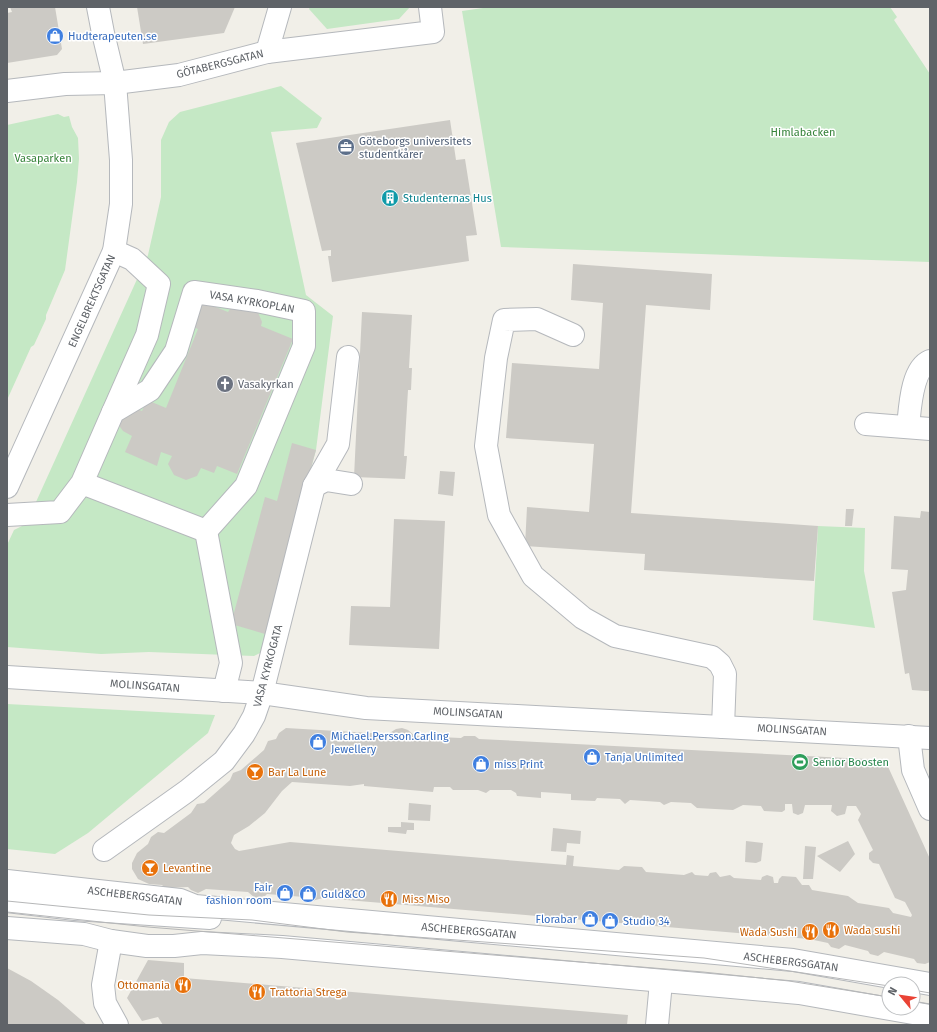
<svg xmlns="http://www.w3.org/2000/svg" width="937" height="1032" viewBox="0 0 937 1032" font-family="'Fira Sans',sans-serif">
	<rect width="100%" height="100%" fill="#f1efe8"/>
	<g fill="#c5e8c5">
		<path d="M 310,7 L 410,7 L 399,19 L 327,29 L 309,9 Z"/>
		<path d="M 490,7 L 890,7 L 897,17 L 894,20 L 930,74 L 930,262 L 501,247 L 462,11 Z"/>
		<path d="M 281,86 L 322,118 L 317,128 L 271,132 L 306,295 L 333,316 L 316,450 L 265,634 L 264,651 L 254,656 L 149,652 L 101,654 L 7,647 L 7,545 L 14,530 L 26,524 L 148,255 L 161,197 L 161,140 L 169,122 L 180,112 Z"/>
		<path d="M 58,114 L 64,117 L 69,116 L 72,127 L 78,138 L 79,159 L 77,182 L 65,270 L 46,315 L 46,319 L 34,345 L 31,347 L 7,400 L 7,125 Z"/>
		<path d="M 818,526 L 865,528 L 864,571 L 875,628 L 813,620 Z"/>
		<path d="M 7,704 L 215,715 L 208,733 L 88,833 L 55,854 L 7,849 Z"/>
	</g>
	<g fill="#cccac5" fill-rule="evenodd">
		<path d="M 10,7 L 55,7 L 62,49 L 57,55 L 7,63 L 7,13 L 12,12 Z"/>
		<path d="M 137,7 L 235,7 L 224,33 L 143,44 Z"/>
		<path d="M 450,120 L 456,160 L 465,159 L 477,235 L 466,236 L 469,261 L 332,282 L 328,256 L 331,256 L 331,250 L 322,251 L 296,143 Z"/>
		<path d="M 573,264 L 712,274 L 710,310 L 646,305 L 631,513 L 818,526 L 814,581 L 644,570 L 645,554 L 525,546 L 527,507 L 589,512 L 594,444 L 506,438 L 512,363 L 599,369 L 603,303 L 571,300 Z"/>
		<path d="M 196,299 L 228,312 L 233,305 L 257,310 L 262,322 L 261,326 L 293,339 L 237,474 L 217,466 L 214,473 L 201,468 L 197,476 L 186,480 L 174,475 L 168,464 L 172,456 L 161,452 L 157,466 L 125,452 L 132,436 L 123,431 L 120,427 L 120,418 L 137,409 L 142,411 L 147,400 L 166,408 L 198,329 L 186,324 Z"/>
		<path d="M 362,312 L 412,315 L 409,368 L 412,368 L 411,390 L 408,390 L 404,456 L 407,456 L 405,479 L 354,477 Z"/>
		<path d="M 292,443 L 316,450 L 265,634 L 231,624 L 265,497 L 277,501 Z"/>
		<path d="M 440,471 L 455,472 L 453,496 L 438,494 Z"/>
		<path d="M 846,509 L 854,509 L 852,526 L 845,526 Z"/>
		<path d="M 921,511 L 930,512 L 930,691 L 925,691 L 912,690 L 909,673 L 905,674 L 892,592 L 906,590 L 908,570 L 891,569 L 894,516 L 920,518 Z"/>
		<path d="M 394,519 L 445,521 L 439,649 L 349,645 L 351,606 L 390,607 Z"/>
		<path d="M 286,728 L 388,734 L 396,729 L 402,728 L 408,730 L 415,736 L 461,738 L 464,736 L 475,736 L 479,739 L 885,760 L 930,859 L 930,962 L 925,964 L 917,963 L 914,959 L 884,952 L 878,956 L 870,954 L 868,951 L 845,945 L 839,949 L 831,947 L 828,943 L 809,939 L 323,898 L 312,901 L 304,897 L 267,894 L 265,896 L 255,898 L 248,892 L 206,889 L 198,893 L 191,890 L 188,887 L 165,888 L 162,885 L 149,884 L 138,879 L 132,869 L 132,863 L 137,853 L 148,844 L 151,837 L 158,832 L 164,833 L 191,813 L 197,804 L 204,803 L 230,780 L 233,773 L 241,770 L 264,750 L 268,741 L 276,739 L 279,733 ZM 292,782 L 350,786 L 364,784 L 364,786 L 433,792 L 434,787 L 450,787 L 453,790 L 478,790 L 486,793 L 490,790 L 511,790 L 516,793 L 517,796 L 541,798 L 541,792 L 571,794 L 571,800 L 595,801 L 597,798 L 620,799 L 625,804 L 630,800 L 660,802 L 664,805 L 671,802 L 691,803 L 697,808 L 733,810 L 743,805 L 761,806 L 764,811 L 782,812 L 785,810 L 785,804 L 792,804 L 793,813 L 798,815 L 803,813 L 805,805 L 832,805 L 831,811 L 837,816 L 845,814 L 847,806 L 856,806 L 861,814 L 858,820 L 873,850 L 869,853 L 869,859 L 873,863 L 879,864 L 895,898 L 905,902 L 912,915 L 911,917 L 893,913 L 889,908 L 858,903 L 848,896 L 812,890 L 809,885 L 802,885 L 796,877 L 782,876 L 779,879 L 778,883 L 774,883 L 773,877 L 767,875 L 762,877 L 761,880 L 734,878 L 730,875 L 720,877 L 716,872 L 710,873 L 708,876 L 695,875 L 692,872 L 684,875 L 646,872 L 642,867 L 624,866 L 619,870 L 573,866 L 574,856 L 567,855 L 566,865 L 290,842 L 239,851 L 235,849 L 231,843 L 234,835 L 249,826 L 265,813 L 282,791 Z"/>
		<path d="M 409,803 L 431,805 L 430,821 L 408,820 Z"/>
		<path d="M 401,822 L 414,823 L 414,830 L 407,830 L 406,834 L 388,832 L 388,827 L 401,827 Z"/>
		<path d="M 553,828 L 581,831 L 580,844 L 567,843 L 566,852 L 551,851 Z"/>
		<path d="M 746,841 L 763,843 L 761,861 L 756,863 L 745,862 Z"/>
		<path d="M 848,841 L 855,854 L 840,872 L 817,856 Z"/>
		<path d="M 805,846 L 816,847 L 813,879 L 803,879 Z"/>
		<path d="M 148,960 L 184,963 L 184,978 L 628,1015 L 627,1025 L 163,1025 L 158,1017 L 142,1021 L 127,998 Z"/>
		<path d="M 7,968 L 31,981 L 58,1000 L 87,1025 L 7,1025 Z"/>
	</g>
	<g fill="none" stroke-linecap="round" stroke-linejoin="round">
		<g stroke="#b5b8bc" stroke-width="24">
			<g id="minor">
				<path d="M 267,52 L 280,7"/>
				<path d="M 7,91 L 65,84 L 115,83 L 179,75 L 267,52 L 433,32 L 430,7"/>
				<path d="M 573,335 L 537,319 L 504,320 L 496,358 L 486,446 L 499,515 L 533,576 L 583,618 L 615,636 L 712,657 L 720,664 L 725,674 L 723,727"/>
				<path d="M 113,412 L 147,335 L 159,284 L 132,259 L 114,251"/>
				<path d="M 866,424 L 930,429"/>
				<path d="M 908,427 C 910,409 911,369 930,361"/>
				<path d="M 314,486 L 326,480 L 351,484"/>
				<path d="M 7,487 L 114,251 L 121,204 L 121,160 L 115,83 L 103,33 L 98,7"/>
				<path d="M 7,515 L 60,512 L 82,483 L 113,412 L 150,390 L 176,351 L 194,292 L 257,301 L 304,311 L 304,346 L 246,486 L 206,531 L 82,483"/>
				<path d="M 206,531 L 231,663 L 224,691"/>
				<path d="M 7,677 L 262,693 L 366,708 L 930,738"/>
				<path d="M 909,736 L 913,770 L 930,809"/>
				<path d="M 104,850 L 187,791 L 224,761 L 244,734 L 254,716 L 262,693 L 314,486 L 338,444 L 348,357"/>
				<path d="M 7,881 L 180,900 L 195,906 L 793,960 L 930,984"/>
				<path d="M 7,901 L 75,909 L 210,918"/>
				<path d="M 7,928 L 84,934 L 111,941 L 147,946 L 174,946 L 202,943 L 282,947 L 799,993 L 930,1016"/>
				<path d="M 111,941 L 103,985 L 105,1003 L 117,1025"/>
				<path d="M 657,1025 L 661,982"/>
			</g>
		</g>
		<use href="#minor" stroke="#fff" stroke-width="22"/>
		<g stroke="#b6b7b8" stroke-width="1">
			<path d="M 7,901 L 149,915 L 252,920 L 347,932 L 704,958 L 889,986"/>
			<path d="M 7,912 L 148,927 L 703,972 L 789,981 L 889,997"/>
			<path d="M 913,990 L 930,993"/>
			<path d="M 913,1001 L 930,1004"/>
		</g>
	</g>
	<defs>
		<g id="shop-disc" transform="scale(0.9)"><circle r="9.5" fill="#3f7fe0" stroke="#fff"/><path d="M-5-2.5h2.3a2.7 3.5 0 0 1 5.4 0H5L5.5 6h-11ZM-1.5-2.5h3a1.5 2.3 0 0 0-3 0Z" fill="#fff"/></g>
		<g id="office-disc" transform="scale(0.9)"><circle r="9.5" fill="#5c6f8a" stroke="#fff"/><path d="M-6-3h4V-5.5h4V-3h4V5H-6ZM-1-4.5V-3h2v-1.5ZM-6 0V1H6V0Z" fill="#fff"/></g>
		<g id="building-disc" transform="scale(0.9)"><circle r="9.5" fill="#0f9aa8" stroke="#fff"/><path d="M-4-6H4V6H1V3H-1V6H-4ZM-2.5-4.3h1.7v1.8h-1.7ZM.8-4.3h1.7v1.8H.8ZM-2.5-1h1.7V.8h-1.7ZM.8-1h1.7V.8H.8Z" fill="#fff"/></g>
		<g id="church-disc" transform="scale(0.9)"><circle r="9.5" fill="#6b7280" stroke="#fff"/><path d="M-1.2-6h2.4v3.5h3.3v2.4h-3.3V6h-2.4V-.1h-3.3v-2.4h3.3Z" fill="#fff"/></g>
		<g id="stadium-disc" transform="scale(0.9)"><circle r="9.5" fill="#2e9e5b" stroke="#fff"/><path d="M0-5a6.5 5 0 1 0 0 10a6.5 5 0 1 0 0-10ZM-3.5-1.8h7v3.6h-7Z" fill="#fff"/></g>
		<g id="bar-disc" transform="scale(0.9)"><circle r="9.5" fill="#e8710a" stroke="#fff"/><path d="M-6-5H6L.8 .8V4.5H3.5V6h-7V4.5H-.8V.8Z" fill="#fff"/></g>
		<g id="restaurant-disc" transform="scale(0.9)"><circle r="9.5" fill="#e8710a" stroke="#fff"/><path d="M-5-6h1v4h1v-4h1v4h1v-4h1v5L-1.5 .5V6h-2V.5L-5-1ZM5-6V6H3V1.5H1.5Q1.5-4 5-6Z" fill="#fff"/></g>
	</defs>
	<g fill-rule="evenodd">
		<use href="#shop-disc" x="55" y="36"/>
		<use href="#office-disc" x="346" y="147"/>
		<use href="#building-disc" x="390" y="198"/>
		<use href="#church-disc" x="225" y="384"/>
		<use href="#shop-disc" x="318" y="742"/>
		<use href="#shop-disc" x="592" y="757"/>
		<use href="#stadium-disc" x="800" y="762"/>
		<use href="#shop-disc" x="481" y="764"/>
		<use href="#bar-disc" x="255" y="772"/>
		<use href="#bar-disc" x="150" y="868"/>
		<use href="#shop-disc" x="285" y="893"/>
		<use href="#shop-disc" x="308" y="894"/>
		<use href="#restaurant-disc" x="389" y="899"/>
		<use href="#shop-disc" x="590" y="919"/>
		<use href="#shop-disc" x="610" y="921"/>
		<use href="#restaurant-disc" x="831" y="930"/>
		<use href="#restaurant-disc" x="810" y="932"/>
		<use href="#restaurant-disc" x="183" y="985"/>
		<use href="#restaurant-disc" x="257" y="992"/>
	</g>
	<g text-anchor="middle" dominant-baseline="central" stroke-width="3" stroke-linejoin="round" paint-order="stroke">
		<g font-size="11" fill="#366cbe" stroke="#fff" text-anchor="start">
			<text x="68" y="36">Hudterapeuten.se</text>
			<text x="331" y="736">Michael.Persson.Carling<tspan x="331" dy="13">Jewellery</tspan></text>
			<text x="605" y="757">Tanja Unlimited</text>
			<text x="494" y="764">miss Print</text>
			<text x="272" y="887" text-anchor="end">Fair<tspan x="272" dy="13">fashion room</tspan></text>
			<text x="321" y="894">Guld&amp;CO</text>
			<text x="577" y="919" text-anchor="end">Florabar</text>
			<text x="623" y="921">Studio 34</text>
		</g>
		<g font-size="11" fill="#5f6368" stroke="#fff">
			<text transform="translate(220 64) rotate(-14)">GÖTABERGSGATAN</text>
			<text transform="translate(92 301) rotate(-66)">ENGELBREKTSGATAN</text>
			<text transform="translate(252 302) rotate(10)">VASA KYRKOPLAN</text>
			<text transform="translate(268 666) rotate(-75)">VASA KYRKOGATA</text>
			<text transform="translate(145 686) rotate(4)">MOLINSGATAN</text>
			<text transform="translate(468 713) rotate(3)">MOLINSGATAN</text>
			<text transform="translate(792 730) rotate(3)">MOLINSGATAN</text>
			<text transform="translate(135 896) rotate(7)">ASCHEBERGSGATAN</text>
			<text transform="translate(469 931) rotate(5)">ASCHEBERGSGATAN</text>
			<text transform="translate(791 962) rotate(7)">ASCHEBERGSGATAN</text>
		</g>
		<g font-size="11" fill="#348238" stroke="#fff">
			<text x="803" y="132">Himlabacken</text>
			<text x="43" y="158">Vasaparken</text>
		</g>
		<g font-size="11" fill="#4e5e75" stroke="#fff" text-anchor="start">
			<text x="359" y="141">Göteborgs universitets<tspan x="359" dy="13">studentkårer</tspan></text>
		</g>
		<g font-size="11" fill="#0d838f" stroke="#fff" text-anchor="start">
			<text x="403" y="198">Studenternas Hus</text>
		</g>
		<g font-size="11" fill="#5b616d" stroke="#fff" text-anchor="start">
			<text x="238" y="384">Vasakyrkan</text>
		</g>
		<g font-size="11" fill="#27864d" stroke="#fff" text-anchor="start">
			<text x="813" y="762">Senior Boosten</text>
		</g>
		<g font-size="11" fill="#c56008" stroke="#fff" text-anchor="start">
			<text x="268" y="772">Bar La Lune</text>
			<text x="163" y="868">Levantine</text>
			<text x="402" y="899">Miss Miso</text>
			<text x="844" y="930">Wada sushi</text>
			<text x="797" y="932" text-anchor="end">Wada Sushi</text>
			<text x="170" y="985" text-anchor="end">Ottomania</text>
			<text x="270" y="992">Trattoria Strega</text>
		</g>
	</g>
	<rect width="937" height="1032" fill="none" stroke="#5f6368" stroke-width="16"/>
	<g transform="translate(901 996) rotate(299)"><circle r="19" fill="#ffffff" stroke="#bfc1c3"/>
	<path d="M0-3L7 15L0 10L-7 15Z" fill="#ea4335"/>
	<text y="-6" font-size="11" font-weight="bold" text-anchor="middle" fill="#5f6368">N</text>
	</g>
</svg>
